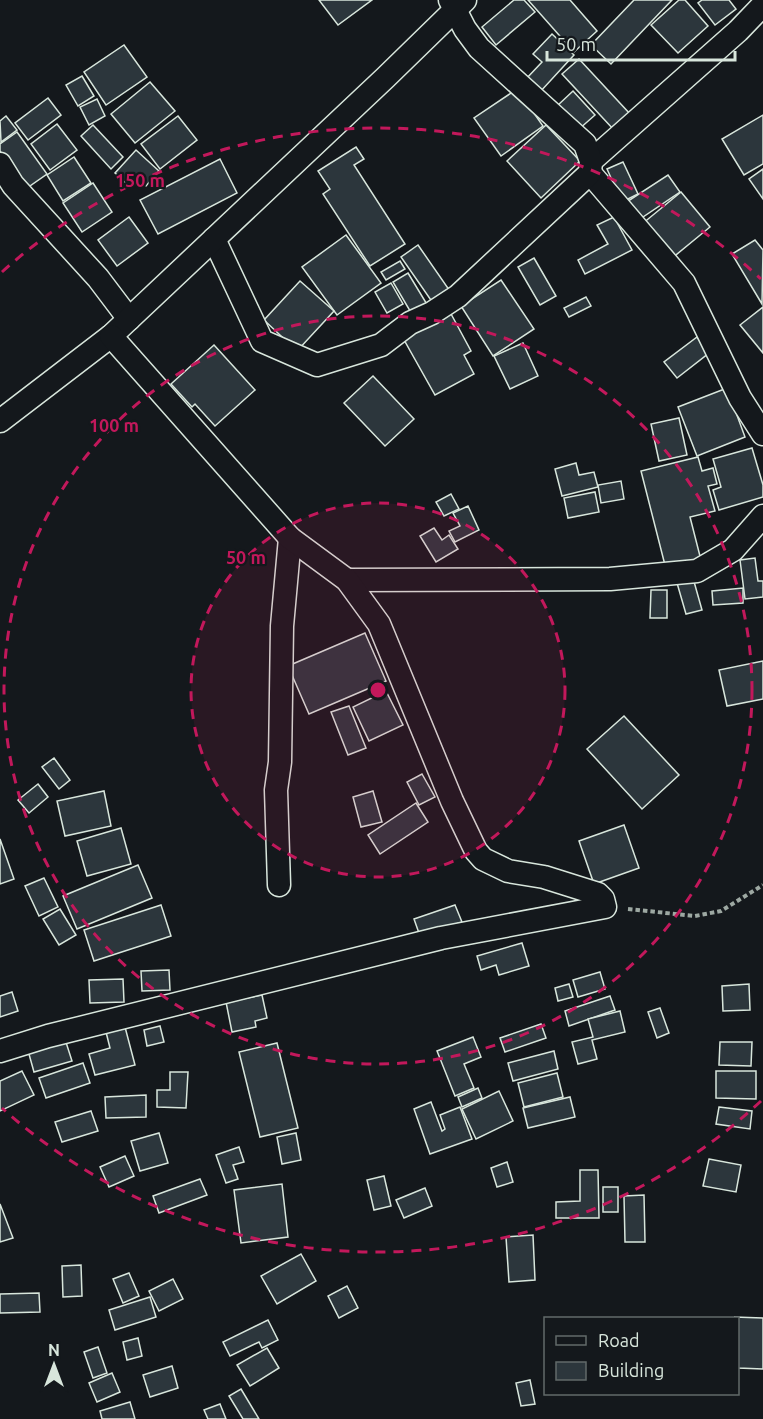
<svg xmlns="http://www.w3.org/2000/svg" width="763" height="1419" viewBox="0 0 763 1419" font-family="Ubuntu,sans-serif">
	<rect width="100%" height="100%" fill="#14181c"/>
	<g fill="#2c363c" stroke="#d8e6dc" stroke-width="1.5">
		<path d="M 319,0 L 372,0 L 338,25 Z"/>
		<path d="M 514,0 L 524,0 L 535,12 L 496,45 L 482,27 Z"/>
		<path d="M 528,0 L 570,0 L 597,31 L 574,52 Z"/>
		<path d="M 634,0 L 672,0 L 611,64 L 591,45 Z"/>
		<path d="M 679,0 L 685,0 L 708,26 L 678,53 L 651,25 Z"/>
		<path d="M 702,0 L 729,0 L 736,9 L 715,25 L 698,3 Z"/>
		<path d="M 552,34 L 574,55 L 540,92 L 526,79 L 542,62 L 533,54 Z"/>
		<path d="M 124,45 L 147,77 L 106,105 L 84,72 Z"/>
		<path d="M 579,59 L 631,115 L 614,130 L 562,74 Z"/>
		<path d="M 82,76 L 94,96 L 78,106 L 66,85 Z"/>
		<path d="M 150,82 L 175,111 L 135,143 L 111,114 Z"/>
		<path d="M 517,89 L 543,126 L 501,156 L 474,118 Z"/>
		<path d="M 573,91 L 595,115 L 578,130 L 557,106 Z"/>
		<path d="M 48,98 L 61,115 L 28,140 L 15,123 Z"/>
		<path d="M 97,99 L 105,116 L 89,125 L 80,107 Z"/>
		<path d="M 763,115 L 763,164 L 744,175 L 722,139 Z"/>
		<path d="M 6,116 L 17,130 L 1,142 L 0,121 Z"/>
		<path d="M 178,116 L 197,140 L 160,169 L 141,144 Z"/>
		<path d="M 57,124 L 77,150 L 50,170 L 31,144 Z"/>
		<path d="M 93,125 L 123,157 L 111,169 L 81,136 Z"/>
		<path d="M 546,125 L 580,161 L 541,198 L 507,161 Z"/>
		<path d="M 17,132 L 47,174 L 27,188 L 0,151 L 0,144 Z"/>
		<path d="M 356,147 L 364,159 L 354,165 L 405,244 L 370,266 L 323,194 L 330,189 L 318,171 Z"/>
		<path d="M 136,150 L 159,171 L 146,186 L 136,176 L 128,185 L 115,173 Z"/>
		<path d="M 74,157 L 91,183 L 63,201 L 47,175 Z"/>
		<path d="M 220,159 L 237,193 L 158,234 L 140,200 Z"/>
		<path d="M 623,162 L 638,194 L 622,202 L 607,169 Z"/>
		<path d="M 763,169 L 763,199 L 749,179 Z"/>
		<path d="M 668,175 L 680,192 L 637,221 L 625,203 Z"/>
		<path d="M 93,183 L 112,212 L 82,232 L 63,203 Z"/>
		<path d="M 681,192 L 710,227 L 671,259 L 642,224 Z"/>
		<path d="M 129,217 L 148,243 L 117,266 L 98,240 Z"/>
		<path d="M 614,217 L 632,250 L 585,274 L 578,260 L 608,244 L 597,225 Z"/>
		<path d="M 346,235 L 381,283 L 337,315 L 302,267 Z"/>
		<path d="M 755,240 L 763,250 L 762,304 L 732,254 Z"/>
		<path d="M 418,245 L 452,294 L 435,306 L 401,257 Z"/>
		<path d="M 534,258 L 556,296 L 540,305 L 518,267 Z"/>
		<path d="M 400,261 L 405,269 L 386,280 L 381,272 Z"/>
		<path d="M 408,273 L 428,306 L 413,316 L 393,282 Z"/>
		<path d="M 501,280 L 534,329 L 493,356 L 461,306 Z"/>
		<path d="M 300,281 L 334,311 L 297,351 L 264,320 Z"/>
		<path d="M 391,283 L 403,304 L 387,313 L 375,292 Z"/>
		<path d="M 586,297 L 591,306 L 569,317 L 564,308 Z"/>
		<path d="M 763,307 L 763,353 L 740,325 Z"/>
		<path d="M 450,312 L 471,351 L 464,355 L 474,374 L 435,395 L 403,338 Z"/>
		<path d="M 697,337 L 709,353 L 677,378 L 664,362 Z"/>
		<path d="M 523,343 L 538,376 L 510,389 L 494,356 Z"/>
		<path d="M 214,345 L 255,390 L 215,426 L 195,404 L 192,407 L 171,384 Z"/>
		<path d="M 373,376 L 414,419 L 385,446 L 344,403 Z"/>
		<path d="M 727,388 L 745,437 L 697,456 L 678,407 Z"/>
		<path d="M 679,418 L 687,455 L 659,461 L 651,424 Z"/>
		<path d="M 752,448 L 763,485 L 763,497 L 719,510 L 713,490 L 721,487 L 713,459 Z"/>
		<path d="M 698,457 L 702,471 L 713,468 L 717,484 L 708,486 L 715,511 L 690,517 L 702,564 L 667,573 L 641,471 Z"/>
		<path d="M 576,463 L 579,475 L 594,472 L 598,487 L 562,496 L 555,469 Z"/>
		<path d="M 621,481 L 624,499 L 601,503 L 598,485 Z"/>
		<path d="M 595,492 L 599,512 L 568,518 L 564,498 Z"/>
		<path d="M 451,494 L 459,509 L 444,516 L 436,502 Z"/>
		<path d="M 468,506 L 479,530 L 455,542 L 449,531 L 460,526 L 453,513 Z"/>
		<path d="M 434,528 L 442,540 L 449,535 L 458,549 L 436,562 L 420,536 Z"/>
		<path d="M 755,558 L 758,581 L 763,581 L 763,597 L 745,599 L 740,560 Z"/>
		<path d="M 693,578 L 702,610 L 686,614 L 677,583 Z"/>
		<path d="M 743,588 L 743,603 L 713,605 L 712,591 Z"/>
		<path d="M 651,590 L 667,590 L 667,618 L 650,618 Z"/>
		<path d="M 365,633 L 386,681 L 309,714 L 288,666 Z"/>
		<path d="M 763,661 L 763,699 L 727,706 L 719,670 Z"/>
		<path d="M 386,691 L 403,725 L 369,741 L 353,707 Z"/>
		<path d="M 349,706 L 366,748 L 348,755 L 331,712 Z"/>
		<path d="M 624,716 L 679,775 L 642,809 L 587,749 Z"/>
		<path d="M 54,758 L 70,780 L 59,789 L 42,767 Z"/>
		<path d="M 422,774 L 435,797 L 419,805 L 407,782 Z"/>
		<path d="M 38,784 L 48,797 L 29,813 L 18,800 Z"/>
		<path d="M 104,791 L 111,826 L 65,836 L 57,801 Z"/>
		<path d="M 373,791 L 382,822 L 361,827 L 353,797 Z"/>
		<path d="M 416,803 L 428,822 L 380,854 L 368,835 Z"/>
		<path d="M 624,825 L 639,868 L 594,884 L 579,841 Z"/>
		<path d="M 121,828 L 131,864 L 87,876 L 77,841 Z"/>
		<path d="M 0,839 L 14,879 L 0,884 Z"/>
		<path d="M 138,865 L 152,898 L 77,929 L 63,896 Z"/>
		<path d="M 44,878 L 58,907 L 39,916 L 25,886 Z"/>
		<path d="M 161,905 L 171,936 L 94,961 L 84,930 Z"/>
		<path d="M 455,905 L 462,922 L 420,936 L 414,919 Z"/>
		<path d="M 60,909 L 76,935 L 59,945 L 43,919 Z"/>
		<path d="M 522,943 L 529,966 L 499,975 L 496,965 L 481,970 L 477,956 Z"/>
		<path d="M 169,970 L 170,990 L 142,991 L 141,971 Z"/>
		<path d="M 600,972 L 605,989 L 578,997 L 573,980 Z"/>
		<path d="M 123,979 L 124,1002 L 90,1003 L 89,980 Z"/>
		<path d="M 569,984 L 573,997 L 558,1001 L 555,988 Z"/>
		<path d="M 749,984 L 750,1010 L 723,1011 L 722,986 Z"/>
		<path d="M 12,992 L 18,1011 L 0,1017 L 0,996 Z"/>
		<path d="M 262,995 L 267,1018 L 255,1021 L 256,1027 L 232,1032 L 226,1002 Z"/>
		<path d="M 610,996 L 615,1010 L 569,1026 L 565,1011 Z"/>
		<path d="M 660,1008 L 669,1033 L 657,1038 L 648,1012 Z"/>
		<path d="M 620,1011 L 625,1032 L 592,1040 L 597,1059 L 578,1064 L 572,1042 L 593,1037 L 588,1019 Z"/>
		<path d="M 541,1024 L 546,1038 L 505,1052 L 500,1038 Z"/>
		<path d="M 160,1026 L 164,1042 L 147,1046 L 144,1030 Z"/>
		<path d="M 125,1027 L 135,1065 L 95,1075 L 89,1054 L 110,1048 L 106,1032 Z"/>
		<path d="M 64,1036 L 72,1061 L 34,1072 L 27,1047 Z"/>
		<path d="M 473,1037 L 481,1057 L 464,1064 L 474,1088 L 455,1096 L 437,1051 Z"/>
		<path d="M 720,1042 L 752,1042 L 751,1066 L 719,1065 Z"/>
		<path d="M 277,1043 L 298,1128 L 260,1137 L 239,1052 Z"/>
		<path d="M 554,1051 L 558,1069 L 513,1081 L 508,1063 Z"/>
		<path d="M 83,1063 L 90,1083 L 46,1098 L 39,1078 Z"/>
		<path d="M 22,1071 L 34,1095 L 0,1111 L 0,1081 Z"/>
		<path d="M 716,1071 L 756,1071 L 756,1099 L 716,1098 Z"/>
		<path d="M 170,1072 L 188,1072 L 186,1108 L 157,1107 L 157,1090 L 170,1090 Z"/>
		<path d="M 557,1073 L 563,1097 L 524,1107 L 518,1083 Z"/>
		<path d="M 478,1088 L 482,1098 L 462,1107 L 458,1097 Z"/>
		<path d="M 499,1091 L 513,1121 L 476,1139 L 462,1109 Z"/>
		<path d="M 146,1095 L 146,1117 L 106,1118 L 105,1097 Z"/>
		<path d="M 570,1097 L 575,1117 L 528,1128 L 523,1108 Z"/>
		<path d="M 431,1102 L 442,1131 L 445,1129 L 440,1115 L 460,1107 L 472,1139 L 430,1154 L 414,1109 Z"/>
		<path d="M 719,1107 L 752,1111 L 750,1129 L 716,1124 Z"/>
		<path d="M 91,1111 L 98,1131 L 62,1142 L 55,1122 Z"/>
		<path d="M 159,1133 L 168,1163 L 140,1171 L 131,1141 Z"/>
		<path d="M 296,1133 L 301,1160 L 282,1164 L 277,1137 Z"/>
		<path d="M 239,1147 L 244,1162 L 233,1165 L 238,1179 L 226,1183 L 216,1155 Z"/>
		<path d="M 125,1156 L 134,1176 L 109,1187 L 100,1167 Z"/>
		<path d="M 709,1159 L 741,1165 L 736,1192 L 703,1186 Z"/>
		<path d="M 507,1162 L 513,1182 L 497,1187 L 491,1168 Z"/>
		<path d="M 580,1170 L 598,1170 L 599,1218 L 556,1218 L 556,1202 L 580,1201 Z"/>
		<path d="M 384,1176 L 391,1206 L 374,1210 L 367,1180 Z"/>
		<path d="M 200,1179 L 207,1195 L 159,1213 L 153,1196 Z"/>
		<path d="M 282,1184 L 288,1237 L 241,1243 L 234,1190 Z"/>
		<rect x="603" y="1187" width="15" height="25"/>
		<path d="M 425,1188 L 432,1206 L 404,1218 L 396,1200 Z"/>
		<path d="M 644,1195 L 645,1242 L 625,1242 L 624,1196 Z"/>
		<path d="M 0,1204 L 13,1238 L 0,1242 Z"/>
		<path d="M 533,1235 L 535,1280 L 509,1282 L 506,1237 Z"/>
		<path d="M 301,1254 L 316,1281 L 277,1304 L 261,1276 Z"/>
		<path d="M 81,1265 L 82,1296 L 63,1297 L 62,1266 Z"/>
		<path d="M 129,1273 L 139,1296 L 123,1303 L 113,1279 Z"/>
		<path d="M 173,1279 L 183,1299 L 159,1311 L 149,1291 Z"/>
		<path d="M 347,1286 L 358,1308 L 339,1318 L 328,1296 Z"/>
		<path d="M 39,1293 L 40,1312 L 0,1313 L 0,1294 Z"/>
		<path d="M 150,1297 L 156,1317 L 115,1330 L 109,1310 Z"/>
		<path d="M 734,1317 L 763,1318 L 763,1369 L 738,1368 L 738,1318 Z"/>
		<path d="M 268,1320 L 278,1340 L 262,1348 L 259,1342 L 230,1356 L 223,1342 Z"/>
		<path d="M 138,1338 L 142,1356 L 127,1360 L 123,1342 Z"/>
		<path d="M 98,1347 L 107,1373 L 93,1378 L 84,1352 Z"/>
		<path d="M 267,1348 L 279,1368 L 250,1386 L 237,1365 Z"/>
		<path d="M 172,1366 L 178,1388 L 150,1397 L 143,1375 Z"/>
		<path d="M 112,1373 L 120,1392 L 97,1402 L 89,1383 Z"/>
		<path d="M 530,1380 L 535,1404 L 521,1406 L 516,1383 Z"/>
		<path d="M 241,1389 L 259,1419 L 243,1419 L 229,1396 Z"/>
		<path d="M 130,1402 L 135,1419 L 102,1419 L 100,1411 Z"/>
		<path d="M 220,1404 L 226,1419 L 208,1419 L 204,1410 Z"/>
	</g>
	<g fill="none" stroke-linecap="round" stroke-linejoin="round">
		<g stroke="#d8e6dc" stroke-width="25">
			<g id="street">
				<path d="M 591,161 L 738,31 L 763,5"/>
				<path d="M 0,164 L 13,185 L 98,278 L 129,319"/>
				<path d="M 590,173 L 684,283 L 740,398 L 763,434"/>
				<path d="M 214,239 L 262,341 L 317,365 L 381,345 L 410,323 L 432,313 L 458,296 L 590,173 L 591,161 L 585,144 L 479,48 L 465,29 L 450,0"/>
				<path d="M 0,421 L 111,336 L 385,78 L 465,0"/>
				<path d="M 347,580 L 610,579 L 697,571 L 733,550 L 763,516"/>
				<path d="M 279,885 L 276,790 L 280,762 L 282,626 L 290,538"/>
				<path d="M 0,1051 L 48,1036 L 441,938 L 605,907 L 603,899 L 598,894 L 544,877 L 508,871 L 483,859 L 476,851 L 452,801 L 379,624 L 347,580 L 290,538 L 111,336"/>
			</g>
		</g>
		<path stroke="#9da8a2" stroke-width="4" stroke-dasharray="4.5 3" stroke-linecap="butt" d="M 628,909 L 695,916 L 721,911 L 763,885"/>
		<use href="#street" stroke="#14181c" stroke-width="22"/>
	</g>
	<circle cx="378" cy="690" r="187" fill="#c2185b" fill-opacity=".12"/>
	<g fill="none" stroke="#c2185b" stroke-width="3" stroke-dasharray="10 8">
		<circle cx="378" cy="690" r="187"/>
		<circle cx="378" cy="690" r="374"/>
		<path d="M761 1101A562 562 0 0 1 2 1108M2 272A562 562 0 0 1 761 279"/>
	</g>
	<circle cx="378" cy="690" r="9" fill="#c2185b" stroke="#14181c" stroke-width="3"/>
	<g font-size="18" text-anchor="middle" font-weight="bold" fill="#c2185b" stroke="#14181c" stroke-width="4.5" stroke-linejoin="round" paint-order="stroke">
		<text x="140" y="187">150 m</text>
		<text x="114" y="432">100 m</text>
		<text x="246" y="564">50 m</text>
	</g>
	<rect x="544" y="1317" width="195" height="78" fill="#14181c" stroke="#626a69" stroke-width="1.5"/>
	<rect x="556" y="1336" width="30" height="9" fill="#14181c" stroke="#626a69" stroke-width="1.5"/>
	<text x="598" y="1347" font-size="18" fill="#d8e6dc">Road</text>
	<rect x="556" y="1362" width="30" height="18" fill="#2c363c" stroke="#626a69" stroke-width="1.5"/>
	<text x="598" y="1377" font-size="18" fill="#d8e6dc">Building</text>
	<g transform="translate(54 1365)" stroke="#14181c" stroke-width="4.5" paint-order="stroke">
	<path d="M0-4.5L10 22L0 15L-10 22Z" fill="#d8e6dc"/>
	<text y="-9" font-size="16" font-weight="bold" text-anchor="middle" fill="#d8e6dc">N</text>
	</g>
	<path d="M547 51v9h188v-9" fill="none" stroke="#d8e6dc" stroke-width="3"/>
	<text x="556" y="51" font-size="18" fill="#d8e6dc" stroke="#14181c" stroke-width="4.5" paint-order="stroke">50 m</text>
</svg>
